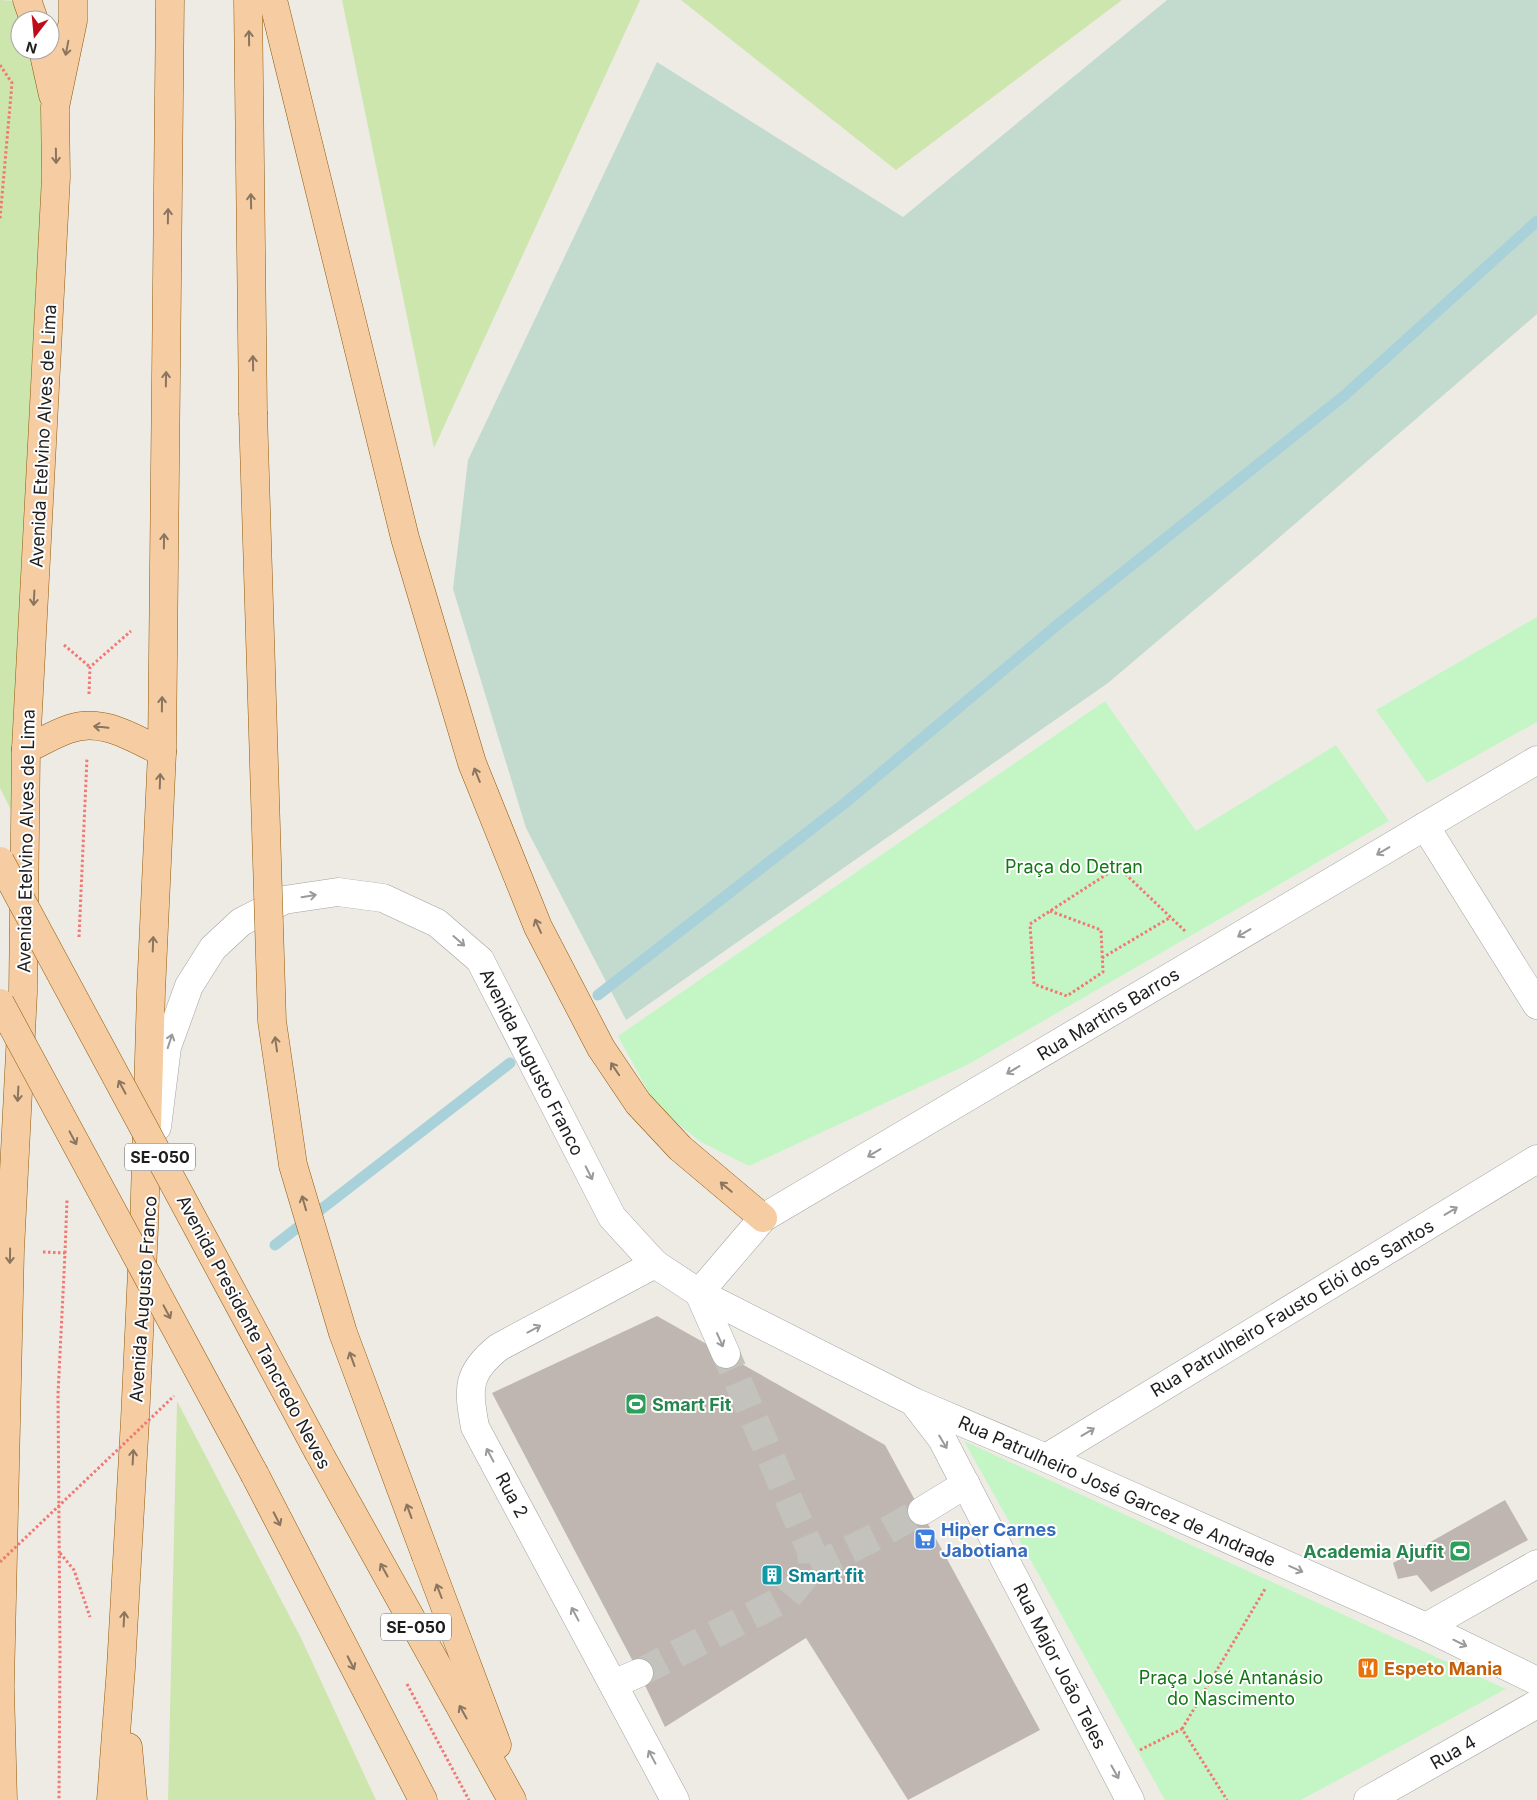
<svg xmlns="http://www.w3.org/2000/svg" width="1537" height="1800" viewBox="0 0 1537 1800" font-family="Inter,sans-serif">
	<rect width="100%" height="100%" fill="#eeebe5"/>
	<g fill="#cde6ae">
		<path d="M 0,0 L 15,1 L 20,20 L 20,50 L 45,50 L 52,97 L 13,814 L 0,788 Z"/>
		<path d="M 342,0 L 640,0 L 434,448 Z"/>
		<path d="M 681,0 L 1122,0 L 896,170 Z"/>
		<path d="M 177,1401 L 301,1638 L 376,1800 L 168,1800 Z"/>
	</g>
	<path fill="#c3dbce" d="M 1167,0 L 1537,0 L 1537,314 L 1259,555 L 1108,683 L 626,1020 L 526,828 L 453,589 L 468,460 L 657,62 L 903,217 Z"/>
	<g fill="#c4f6c5">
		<path d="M 1537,617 L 1537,722 L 1427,783 L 1376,710 Z"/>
		<path d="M 1105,701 L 1196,831 L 1336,745 L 1389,821 L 967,1065 L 749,1166 L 701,1142 L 657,1108 L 618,1036 Z"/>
		<path d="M 964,1441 L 1506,1689 L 1301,1800 L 1165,1800 Z"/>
	</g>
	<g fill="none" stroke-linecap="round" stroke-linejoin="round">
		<g stroke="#a8d1d9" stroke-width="11">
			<path d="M 598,995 L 845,803 L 1062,621 L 1345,395 L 1537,221"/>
			<path d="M 275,1245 L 510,1063"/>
		</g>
	</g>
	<g fill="#bfb6b1">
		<path d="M 657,1316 L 885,1445 L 1040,1730 L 908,1800 L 806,1638 L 665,1727 L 639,1673 L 492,1393 Z"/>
		<path d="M 1505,1500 L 1528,1540 L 1431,1592 L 1417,1575 L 1398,1579 L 1393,1563 Z"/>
	</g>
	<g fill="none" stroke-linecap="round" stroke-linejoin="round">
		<g stroke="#c4c2bd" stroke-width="28" stroke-dasharray="28 14" stroke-linecap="butt">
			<path d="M 812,1568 L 879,1535 L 922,1511"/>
			<path d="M 639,1673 L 788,1597 L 812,1568 L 811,1551 L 726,1354"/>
		</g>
		<g stroke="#a2a2a2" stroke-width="29">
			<g id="minor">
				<path d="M 1425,826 L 1537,1005"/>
				<path d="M 157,1127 L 167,1047 L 189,986 L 213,948 L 241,922 L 284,900 L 338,892 L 383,898 L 437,923 L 480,960 L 612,1217 L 655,1264 L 699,1293 L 914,1402 L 1046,1458 L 1426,1627 L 1537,1681"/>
				<path d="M 655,1264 L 499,1347 C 466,1373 468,1389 475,1427 L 675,1800"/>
				<path d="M 726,1354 L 699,1293 L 763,1218 L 1537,760"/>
				<path d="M 915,1404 L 942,1439 L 1130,1800"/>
				<path d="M 1046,1458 L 1537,1159"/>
				<path d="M 922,1511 L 966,1484"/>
				<path d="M 1426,1627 L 1537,1564"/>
				<path d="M 613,1684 L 639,1673"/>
				<path d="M 1368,1800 L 1537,1704"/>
			</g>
		</g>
		<g stroke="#8f5a09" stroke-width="29">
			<g id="major">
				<path d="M 27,0 L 34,20"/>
				<path d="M 248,0 L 253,412"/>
				<path d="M 273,0 L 405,538 L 472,763 L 538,927 L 601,1048 L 638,1103 L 680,1148 L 763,1218"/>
				<path d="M 43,50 L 53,95"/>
				<path d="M 26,749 C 40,743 54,734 69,729 C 102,717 133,738 162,752"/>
				<path d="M 319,1453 L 512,1800"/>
				<path d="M 255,1475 L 423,1800"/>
				<path d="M 426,1556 L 497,1745"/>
				<path d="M 0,1684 L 10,1250 L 23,993 L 26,749 L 56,177 L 55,107 L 73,21 L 73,0"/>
				<path d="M 0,1689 L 3,1800"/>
				<path d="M 128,1747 L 133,1800"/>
				<path d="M 111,1800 L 121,1668 L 135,1420 L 144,1228 L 151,992 L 162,752 L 170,0"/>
			</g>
		</g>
		<g stroke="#f17873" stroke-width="3" stroke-dasharray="2.5 2.5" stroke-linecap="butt">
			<path d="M 0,65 L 12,83 L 0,219"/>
			<path d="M 64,645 L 90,667"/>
			<path d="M 89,694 L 90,667 L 131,631"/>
			<path d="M 1050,911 L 1101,930 L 1103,972 L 1067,996 L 1034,984 L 1030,924 L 1118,867 L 1185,931"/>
			<path d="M 79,937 L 87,758"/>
			<path d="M 1102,958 L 1171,917"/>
			<path d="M 43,1252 L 65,1253 L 58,1394 L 60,1653 L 59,1800"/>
			<path d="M 65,1253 L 67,1200"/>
			<path d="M 60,1553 L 74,1570 L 90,1617"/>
			<path d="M 407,1684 L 469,1800"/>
			<path d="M 1182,1729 L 1265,1589"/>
			<path d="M 1140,1750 L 1182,1729 L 1227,1800"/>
		</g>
		<use href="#minor" stroke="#fff" stroke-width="28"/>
		<use href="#major" stroke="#f6cca2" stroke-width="28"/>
		<g stroke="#8f5a09" stroke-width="29" stroke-linecap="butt">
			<g id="major-bridge">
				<path d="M 253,412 L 272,1021 L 293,1165 L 343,1333 L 426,1556"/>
				<path d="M 0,861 L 319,1453"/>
				<path d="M 0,1003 L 255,1475"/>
			</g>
		</g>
		<path stroke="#f17873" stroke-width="3" stroke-dasharray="2.5 2.5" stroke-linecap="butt" d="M 0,1562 L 174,1396"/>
		<use href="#major-bridge" stroke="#f6cca2" stroke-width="28"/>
	</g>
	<defs><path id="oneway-shaft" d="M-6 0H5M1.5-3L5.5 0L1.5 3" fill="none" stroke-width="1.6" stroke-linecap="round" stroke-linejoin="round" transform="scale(1.25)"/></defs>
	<g stroke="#8a7560">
		<use href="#oneway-shaft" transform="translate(249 38) rotate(-91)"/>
		<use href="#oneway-shaft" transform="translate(67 48) rotate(101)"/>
		<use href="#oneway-shaft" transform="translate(56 156) rotate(89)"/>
		<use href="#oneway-shaft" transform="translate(251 201) rotate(-91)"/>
		<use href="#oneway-shaft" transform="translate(168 216) rotate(-89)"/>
		<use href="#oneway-shaft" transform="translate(253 363) rotate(-91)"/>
		<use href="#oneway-shaft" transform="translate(166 379) rotate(-89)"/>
		<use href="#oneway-shaft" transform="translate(164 541) rotate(-89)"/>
		<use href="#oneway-shaft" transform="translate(34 598) rotate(93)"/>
		<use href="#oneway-shaft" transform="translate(162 704) rotate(-89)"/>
		<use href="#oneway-shaft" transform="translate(101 727) rotate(-174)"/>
		<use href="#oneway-shaft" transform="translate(477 775) rotate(-112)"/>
		<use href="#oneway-shaft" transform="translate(160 781) rotate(-88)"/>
		<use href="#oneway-shaft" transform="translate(538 926) rotate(-114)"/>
		<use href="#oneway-shaft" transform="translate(153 944) rotate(-88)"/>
		<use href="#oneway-shaft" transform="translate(276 1044) rotate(-98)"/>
		<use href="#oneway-shaft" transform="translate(615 1069) rotate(-124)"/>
		<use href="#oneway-shaft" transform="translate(122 1087) rotate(-118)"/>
		<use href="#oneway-shaft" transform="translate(18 1094) rotate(93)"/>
		<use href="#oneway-shaft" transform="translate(73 1138) rotate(62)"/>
		<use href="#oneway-shaft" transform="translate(726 1187) rotate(-140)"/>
		<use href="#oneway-shaft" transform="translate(304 1203) rotate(-106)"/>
		<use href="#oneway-shaft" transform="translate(10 1256) rotate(91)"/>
		<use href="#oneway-shaft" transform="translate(167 1312) rotate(62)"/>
		<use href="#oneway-shaft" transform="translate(352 1359) rotate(-110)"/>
		<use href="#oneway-shaft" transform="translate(133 1457) rotate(-87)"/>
		<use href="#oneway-shaft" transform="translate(409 1511) rotate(-110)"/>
		<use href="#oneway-shaft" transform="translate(277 1519) rotate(63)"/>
		<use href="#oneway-shaft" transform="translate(384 1570) rotate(-119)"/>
		<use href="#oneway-shaft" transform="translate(439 1591) rotate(-111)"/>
		<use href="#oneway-shaft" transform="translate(124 1619) rotate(-87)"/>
		<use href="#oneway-shaft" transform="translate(351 1663) rotate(63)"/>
		<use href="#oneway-shaft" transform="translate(463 1712) rotate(-119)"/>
	</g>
	<g stroke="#9a9a9a">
		<use href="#oneway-shaft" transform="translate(1383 851) rotate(149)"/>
		<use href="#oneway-shaft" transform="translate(309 896) rotate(-9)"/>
		<use href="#oneway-shaft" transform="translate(1244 933) rotate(149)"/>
		<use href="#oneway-shaft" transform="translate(459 941) rotate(41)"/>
		<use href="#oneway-shaft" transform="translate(170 1041) rotate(-72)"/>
		<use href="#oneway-shaft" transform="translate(1013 1070) rotate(149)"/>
		<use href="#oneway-shaft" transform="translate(874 1153) rotate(149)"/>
		<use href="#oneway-shaft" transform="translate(589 1173) rotate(63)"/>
		<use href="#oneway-shaft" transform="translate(1451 1211) rotate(-31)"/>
		<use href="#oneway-shaft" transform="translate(534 1329) rotate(-28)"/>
		<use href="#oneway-shaft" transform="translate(720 1340) rotate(66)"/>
		<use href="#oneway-shaft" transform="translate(1088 1432) rotate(-31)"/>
		<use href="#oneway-shaft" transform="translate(943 1442) rotate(59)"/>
		<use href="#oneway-shaft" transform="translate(490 1455) rotate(-118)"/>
		<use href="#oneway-shaft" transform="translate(1296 1569) rotate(24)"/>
		<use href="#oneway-shaft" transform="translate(575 1614) rotate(-118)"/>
		<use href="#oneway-shaft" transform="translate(1460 1643) rotate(26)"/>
		<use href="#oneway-shaft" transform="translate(652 1757) rotate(-118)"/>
		<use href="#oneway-shaft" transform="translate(1115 1772) rotate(61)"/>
	</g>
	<defs>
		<g id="stadium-square" transform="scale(1.125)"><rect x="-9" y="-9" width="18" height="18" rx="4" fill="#2e9e5b" stroke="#fff"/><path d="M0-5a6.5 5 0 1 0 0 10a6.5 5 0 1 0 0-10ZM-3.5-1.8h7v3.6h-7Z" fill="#fff"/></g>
		<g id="supermarket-square" transform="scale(1.125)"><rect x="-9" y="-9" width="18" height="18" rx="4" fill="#3f7fe0" stroke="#fff"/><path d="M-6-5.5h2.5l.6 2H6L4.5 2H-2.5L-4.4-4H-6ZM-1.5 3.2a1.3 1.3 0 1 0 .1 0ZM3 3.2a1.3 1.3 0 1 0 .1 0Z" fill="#fff"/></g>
		<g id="building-square" transform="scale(1.125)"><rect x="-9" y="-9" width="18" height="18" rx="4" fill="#0f9aa8" stroke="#fff"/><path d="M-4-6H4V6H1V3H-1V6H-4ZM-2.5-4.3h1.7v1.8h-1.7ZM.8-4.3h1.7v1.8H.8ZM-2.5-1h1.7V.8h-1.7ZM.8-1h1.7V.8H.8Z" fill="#fff"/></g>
		<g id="restaurant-square" transform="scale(1.125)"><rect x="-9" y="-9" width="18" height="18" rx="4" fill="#e8710a" stroke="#fff"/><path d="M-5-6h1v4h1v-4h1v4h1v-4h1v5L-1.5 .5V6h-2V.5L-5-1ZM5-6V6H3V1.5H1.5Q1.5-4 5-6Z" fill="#fff"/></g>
	</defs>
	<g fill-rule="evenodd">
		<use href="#stadium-square" x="636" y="1404"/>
		<use href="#supermarket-square" x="925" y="1539"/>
		<use href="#stadium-square" x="1460" y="1551"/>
		<use href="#building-square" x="772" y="1575"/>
		<use href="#restaurant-square" x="1368" y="1668"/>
	</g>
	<g text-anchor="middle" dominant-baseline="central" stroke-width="4" stroke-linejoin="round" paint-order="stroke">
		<g fill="#fff" stroke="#626262" stroke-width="1">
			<rect x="125" y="1143.5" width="70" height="27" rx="4"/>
			<rect x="381" y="1613.5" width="70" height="27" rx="4"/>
		</g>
		<g font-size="16" font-weight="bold" fill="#1e1e1e">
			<text x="160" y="1157">SE-050</text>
			<text x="416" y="1627">SE-050</text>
		</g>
		<g font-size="18" fill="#1e1e1e" stroke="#fff">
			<text transform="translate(43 436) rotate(-87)">Avenida Etelvino Alves de Lima</text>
			<text transform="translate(26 841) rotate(-89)">Avenida Etelvino Alves de Lima</text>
			<text transform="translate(1108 1014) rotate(-31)">Rua Martins Barros</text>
			<text transform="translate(532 1062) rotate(63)">Avenida Augusto Franco</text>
			<text transform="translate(143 1299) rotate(-86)">Avenida Augusto Franco</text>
			<text transform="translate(1292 1308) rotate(-31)">Rua Patrulheiro Fausto Elói dos Santos</text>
			<text transform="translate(254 1332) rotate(62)">Avenida Presidente Tancredo Neves</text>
			<text transform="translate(1117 1491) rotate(24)">Rua Patrulheiro José Garcez de Andrade</text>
			<text transform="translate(512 1495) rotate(62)">Rua 2</text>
			<text transform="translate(1060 1666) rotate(63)">Rua Major João Teles</text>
			<text transform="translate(1453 1752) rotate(-30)">Rua 4</text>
		</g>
		<g font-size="18" fill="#127614" stroke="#fff">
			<text x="1074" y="866">Praça do Detran</text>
			<text x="1231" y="1677">Praça José Antanásio<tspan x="1231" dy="21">do Nascimento</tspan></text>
		</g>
		<g font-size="18" font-weight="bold" fill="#27864d" stroke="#fff" text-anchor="start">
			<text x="652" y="1404">Smart Fit</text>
			<text x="1444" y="1551" text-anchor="end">Academia Ajufit</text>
		</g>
		<g font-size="18" font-weight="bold" fill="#366cbe" stroke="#fff" text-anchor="start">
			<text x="941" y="1529">Hiper Carnes<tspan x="941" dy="21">Jabotiana</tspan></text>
		</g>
		<g font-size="18" font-weight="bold" fill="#0d838f" stroke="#fff" text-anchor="start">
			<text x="788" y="1575">Smart fit</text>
		</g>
		<g font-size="18" font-weight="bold" fill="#c56008" stroke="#fff" text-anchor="start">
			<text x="1384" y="1668">Espeto Mania</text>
		</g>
	</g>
	<g transform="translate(35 35) rotate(196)"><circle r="24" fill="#ffffff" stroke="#a5a5a5"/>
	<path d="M0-4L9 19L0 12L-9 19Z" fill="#c00c18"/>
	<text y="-8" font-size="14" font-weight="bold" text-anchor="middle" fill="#1e1e1e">N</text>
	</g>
</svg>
